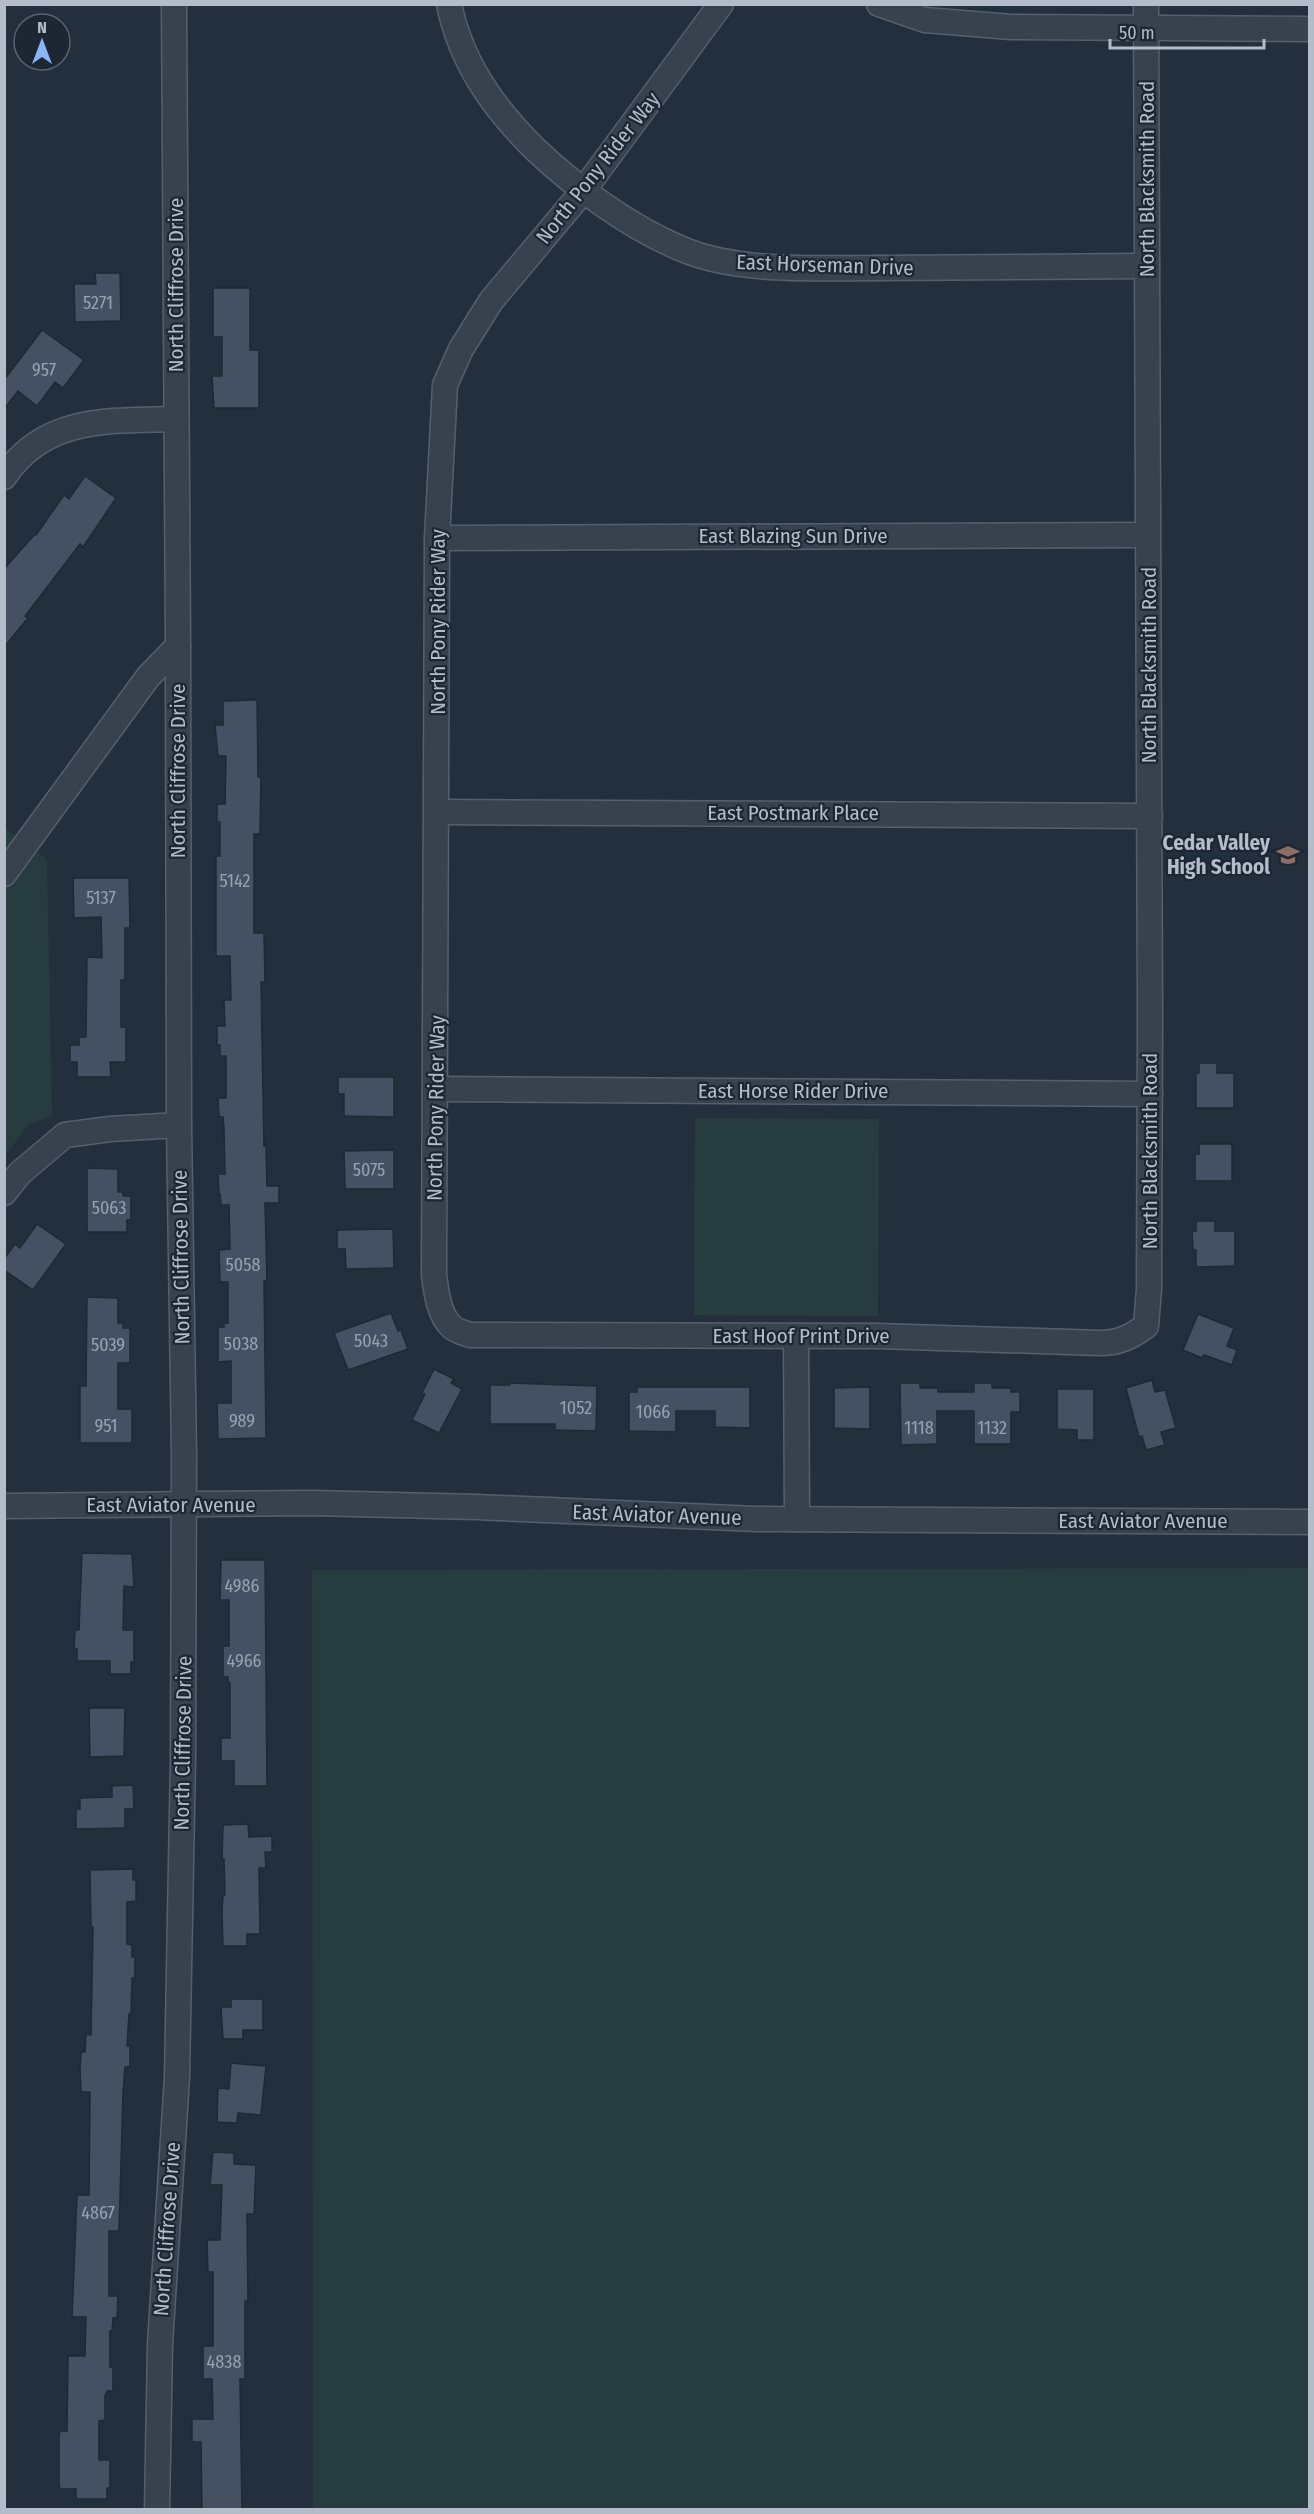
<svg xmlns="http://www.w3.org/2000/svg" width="1314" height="2514" viewBox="0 0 1314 2514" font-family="'Fira Sans Condensed',sans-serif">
	<rect width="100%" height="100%" fill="#242f3e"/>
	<g fill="#263c3f">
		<path d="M 5,828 L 47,859 L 52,1116 L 28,1125 L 5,1156 Z"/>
		<path d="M 695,1118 L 879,1119 L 878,1316 L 694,1315 Z"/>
		<path d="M 1309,1568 L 1309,2509 L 313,2509 L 312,1570 Z"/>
	</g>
	<g fill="#455162" stroke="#1f2835" stroke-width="1.5">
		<path d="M 95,273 L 120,273 L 121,321 L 75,322 L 74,284 L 96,284 Z"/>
		<path d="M 213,288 L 250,288 L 250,350 L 259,350 L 259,408 L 214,408 L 212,376 L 222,376 L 222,337 L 213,337 Z"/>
		<path d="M 42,330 L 84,360 L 63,388 L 55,382 L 37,406 L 18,391 L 4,409 L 4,380 Z"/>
		<path d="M 85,476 L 116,498 L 83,547 L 80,544 L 25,616 L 28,618 L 4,647 L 4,569 L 35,534 L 36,535 L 64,495 L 69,499 Z"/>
		<path d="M 257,700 L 258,777 L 261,777 L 260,834 L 254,834 L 254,933 L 264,933 L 265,982 L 261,982 L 264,1146 L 266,1146 L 267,1186 L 279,1186 L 279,1203 L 265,1203 L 267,1280 L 264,1281 L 266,1438 L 218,1439 L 217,1403 L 231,1403 L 231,1361 L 218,1362 L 218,1327 L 224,1327 L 224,1323 L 228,1323 L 228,1282 L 220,1282 L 219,1250 L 230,1249 L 229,1205 L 221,1205 L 220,1194 L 219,1194 L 218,1174 L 225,1174 L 224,1129 L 223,1117 L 219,1117 L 218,1098 L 226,1098 L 226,1056 L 220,1056 L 220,1045 L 217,1045 L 217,1026 L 225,1026 L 224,1000 L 231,1000 L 230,956 L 216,956 L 216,856 L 220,856 L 220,822 L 217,822 L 217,804 L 225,804 L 226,756 L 218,756 L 215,725 L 223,725 L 223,701 Z"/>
		<path d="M 73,878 L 129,878 L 130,928 L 125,928 L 125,980 L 121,980 L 121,1027 L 126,1027 L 126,1062 L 110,1062 L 111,1077 L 77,1077 L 77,1062 L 70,1062 L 70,1045 L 79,1045 L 79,1037 L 86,1037 L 87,957 L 102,958 L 101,917 L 74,918 Z"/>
		<path d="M 1199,1063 L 1217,1063 L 1217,1073 L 1234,1073 L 1234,1108 L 1196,1108 L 1196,1073 L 1199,1073 Z"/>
		<path d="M 338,1077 L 394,1077 L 394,1117 L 344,1116 L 344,1094 L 338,1094 Z"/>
		<path d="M 1199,1144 L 1232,1144 L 1232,1181 L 1195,1181 L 1195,1154 L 1199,1154 Z"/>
		<path d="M 394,1150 L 394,1189 L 345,1189 L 344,1151 Z"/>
		<path d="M 87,1168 L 118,1169 L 118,1192 L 123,1192 L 123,1196 L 131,1196 L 131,1220 L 127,1220 L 127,1232 L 87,1232 Z"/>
		<path d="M 1196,1221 L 1215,1221 L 1215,1231 L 1235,1231 L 1235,1266 L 1196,1267 L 1196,1250 L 1193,1250 L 1192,1231 L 1196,1231 Z"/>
		<path d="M 37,1224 L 66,1244 L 33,1290 L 4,1270 L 4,1259 L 15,1244 L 20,1248 Z"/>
		<path d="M 393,1229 L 394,1268 L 346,1269 L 345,1249 L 337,1249 L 337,1230 Z"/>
		<path d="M 87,1297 L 118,1298 L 118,1323 L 123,1323 L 123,1328 L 130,1328 L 130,1363 L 118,1363 L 118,1409 L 132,1409 L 132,1443 L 80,1443 L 80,1386 L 86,1386 Z"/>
		<path d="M 391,1313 L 398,1331 L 401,1330 L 408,1349 L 348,1370 L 334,1333 Z"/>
		<path d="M 1198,1314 L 1234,1328 L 1227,1346 L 1237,1350 L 1232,1365 L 1204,1355 L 1202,1358 L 1183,1350 Z"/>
		<path d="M 434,1369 L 454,1379 L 451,1383 L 462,1389 L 439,1433 L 412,1420 L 425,1394 L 422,1393 Z"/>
		<path d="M 1152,1380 L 1155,1392 L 1165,1390 L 1176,1428 L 1161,1432 L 1165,1445 L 1146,1450 L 1142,1436 L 1139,1437 L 1126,1388 Z"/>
		<path d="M 510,1383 L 597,1386 L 596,1431 L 555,1430 L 555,1424 L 490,1424 L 490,1385 L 510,1385 Z"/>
		<path d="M 900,1383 L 920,1383 L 920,1388 L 938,1388 L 938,1392 L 974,1392 L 974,1383 L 992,1383 L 992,1388 L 1011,1388 L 1011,1392 L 1020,1392 L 1020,1412 L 1011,1412 L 1011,1444 L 974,1444 L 974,1411 L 937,1411 L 937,1444 L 901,1445 Z"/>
		<path d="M 637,1387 L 750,1387 L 750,1428 L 715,1427 L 715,1411 L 676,1411 L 676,1432 L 629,1431 L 629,1392 L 637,1392 Z"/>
		<path d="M 870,1387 L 870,1429 L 834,1428 L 834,1388 Z"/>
		<path d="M 1057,1389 L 1094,1389 L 1094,1440 L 1077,1440 L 1077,1430 L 1057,1429 Z"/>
		<path d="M 82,1553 L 132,1554 L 134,1587 L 124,1586 L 123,1630 L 134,1630 L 134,1662 L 131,1662 L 131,1674 L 110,1674 L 110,1661 L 77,1661 L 77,1649 L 74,1649 L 75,1630 L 79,1630 Z"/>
		<path d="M 221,1560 L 265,1560 L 267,1786 L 234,1786 L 234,1761 L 221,1761 L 221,1738 L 230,1738 L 230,1683 L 228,1683 L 228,1677 L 223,1677 L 223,1646 L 229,1646 L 229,1600 L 220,1600 Z"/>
		<path d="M 89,1708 L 125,1708 L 124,1756 L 90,1757 Z"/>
		<path d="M 133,1785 L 134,1809 L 125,1809 L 125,1828 L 76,1829 L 76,1809 L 80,1809 L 80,1798 L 112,1797 L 112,1786 Z"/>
		<path d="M 248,1824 L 249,1837 L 272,1836 L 272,1852 L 265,1852 L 266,1868 L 259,1868 L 260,1934 L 247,1934 L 247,1946 L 223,1946 L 222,1912 L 223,1895 L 225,1895 L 224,1859 L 222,1859 L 223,1825 Z"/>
		<path d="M 133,1869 L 133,1880 L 136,1880 L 136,1901 L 127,1902 L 127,1944 L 132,1945 L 132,1957 L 135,1957 L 135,1978 L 132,1978 L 131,2014 L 129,2014 L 127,2046 L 130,2046 L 130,2067 L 125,2067 L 123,2093 L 119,2231 L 109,2231 L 109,2296 L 118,2296 L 117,2318 L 113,2318 L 112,2331 L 110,2331 L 110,2367 L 113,2367 L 113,2391 L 107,2391 L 105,2396 L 105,2420 L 99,2421 L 99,2460 L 110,2460 L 110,2488 L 107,2488 L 107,2499 L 76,2499 L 76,2489 L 60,2489 L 59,2483 L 59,2437 L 60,2431 L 67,2431 L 68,2356 L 85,2356 L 86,2317 L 72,2317 L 77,2195 L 89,2195 L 90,2092 L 81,2092 L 80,2069 L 81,2052 L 85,2052 L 86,2034 L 91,2035 L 93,1927 L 91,1927 L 90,1870 Z"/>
		<path d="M 231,1999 L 263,1999 L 263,2030 L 243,2030 L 243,2039 L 223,2039 L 221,2007 L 231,2007 Z"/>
		<path d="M 231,2063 L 266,2066 L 261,2115 L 238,2113 L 237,2123 L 217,2122 L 218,2088 L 229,2089 Z"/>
		<path d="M 213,2152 L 234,2153 L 234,2164 L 256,2165 L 254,2214 L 247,2214 L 248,2301 L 245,2301 L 245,2379 L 240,2379 L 242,2510 L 202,2510 L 201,2442 L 192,2442 L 192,2419 L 213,2419 L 212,2379 L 203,2379 L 203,2346 L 213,2346 L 213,2272 L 208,2272 L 207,2240 L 220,2240 L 222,2185 L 210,2185 Z"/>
	</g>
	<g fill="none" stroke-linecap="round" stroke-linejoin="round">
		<g stroke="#565f6c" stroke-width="27">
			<g id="minor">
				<path d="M 449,4 C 461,63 494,109 536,150 C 576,188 631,228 682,249 C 738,273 819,268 879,268 C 969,268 1058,267 1147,266"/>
				<path d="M 721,4 L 583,191 L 491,301 L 461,349 L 445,385 L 437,538 L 434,1275 C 436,1291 439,1316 452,1327 C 456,1331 465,1333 470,1335 L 878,1336 L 1100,1343 C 1119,1343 1131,1337 1146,1326 L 1149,1289 L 1150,1017 L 1146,4"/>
				<path d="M 879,4 L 925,20 L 1011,27 L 1310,29"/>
				<path d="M 4,477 C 45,415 112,421 176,419"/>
				<path d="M 437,538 L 1148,535"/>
				<path d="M 437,812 L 1150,816"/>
				<path d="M 4,874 L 148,677 L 178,646"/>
				<path d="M 436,1089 L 1150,1094"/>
				<path d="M 4,1193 L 20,1173 L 65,1135 L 110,1129 L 179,1125"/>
				<path d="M 796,1336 L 797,1519"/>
				<path d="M 4,1506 L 313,1503 L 476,1507 L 757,1519 L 1310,1522"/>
				<path d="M 157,2510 L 160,2344 L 177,2077 L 183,1758 L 184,1455 L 179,1125 L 178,646 L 174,4"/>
			</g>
		</g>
		<use href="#minor" stroke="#38414e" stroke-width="24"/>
	</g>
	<defs>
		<g id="school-bare" transform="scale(1.8)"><path d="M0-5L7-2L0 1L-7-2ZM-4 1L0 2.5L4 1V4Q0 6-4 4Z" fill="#8d6e63" stroke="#1d2633" stroke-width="2.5" paint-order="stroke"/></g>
	</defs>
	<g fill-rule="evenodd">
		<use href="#school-bare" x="1288" y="855"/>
	</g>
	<g text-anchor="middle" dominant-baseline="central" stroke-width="4.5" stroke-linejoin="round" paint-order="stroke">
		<g font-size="18" fill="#98a1af">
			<text x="98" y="303">5271</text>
			<text x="44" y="370">957</text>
			<text x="235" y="881">5142</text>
			<text x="101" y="898">5137</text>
			<text x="369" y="1170">5075</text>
			<text x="109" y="1208">5063</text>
			<text x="243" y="1265">5058</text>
			<text x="371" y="1341">5043</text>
			<text x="241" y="1344">5038</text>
			<text x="108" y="1345">5039</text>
			<text x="576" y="1408">1052</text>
			<text x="653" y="1412">1066</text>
			<text x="242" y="1421">989</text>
			<text x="106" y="1426">951</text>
			<text x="919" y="1428">1118</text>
			<text x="992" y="1428">1132</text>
			<text x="242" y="1586">4986</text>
			<text x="244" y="1661">4966</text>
			<text x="98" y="2213">4867</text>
			<text x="224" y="2362">4838</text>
		</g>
		<g font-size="21" fill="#b4bcc9" stroke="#1d2633">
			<text transform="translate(598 168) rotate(-52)">North Pony Rider Way</text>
			<text transform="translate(1147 179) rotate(-90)">North Blacksmith Road</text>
			<text transform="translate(825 265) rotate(2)">East Horseman Drive</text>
			<text transform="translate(176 285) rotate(-90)">North Cliffrose Drive</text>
			<text x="793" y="536">East Blazing Sun Drive</text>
			<text transform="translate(438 622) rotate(-90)">North Pony Rider Way</text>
			<text transform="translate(1149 665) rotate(-90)">North Blacksmith Road</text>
			<text transform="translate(178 771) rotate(-90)">North Cliffrose Drive</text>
			<text x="793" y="813">East Postmark Place</text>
			<text x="793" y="1091">East Horse Rider Drive</text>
			<text transform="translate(436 1108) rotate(-89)">North Pony Rider Way</text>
			<text transform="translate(1150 1151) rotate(-90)">North Blacksmith Road</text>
			<text transform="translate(181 1257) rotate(-91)">North Cliffrose Drive</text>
			<text x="801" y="1336">East Hoof Print Drive</text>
			<text x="171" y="1505">East Aviator Avenue</text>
			<text transform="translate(657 1515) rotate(2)">East Aviator Avenue</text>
			<text x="1143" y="1521">East Aviator Avenue</text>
			<text transform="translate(183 1743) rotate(-89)">North Cliffrose Drive</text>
			<text transform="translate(167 2229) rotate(-86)">North Cliffrose Drive</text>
		</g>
		<g font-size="21" font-weight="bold" fill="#b4bcc9" stroke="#1d2633" text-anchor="end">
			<text x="1270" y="843">Cedar Valley<tspan x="1270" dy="24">High School</tspan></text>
		</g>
	</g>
	<rect width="1314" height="2514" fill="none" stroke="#b4bcc9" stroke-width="12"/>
	<g transform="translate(42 42)"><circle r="28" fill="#1d2633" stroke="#59626f" stroke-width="1.5"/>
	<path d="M0-4.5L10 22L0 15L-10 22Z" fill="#8ab4f8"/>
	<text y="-9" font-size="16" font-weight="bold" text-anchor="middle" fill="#b4bcc9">N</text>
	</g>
	<path d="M1110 39v9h154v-9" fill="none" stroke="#b4bcc9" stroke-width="3"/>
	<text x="1119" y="39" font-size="18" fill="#b4bcc9" stroke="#1d2633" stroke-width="4.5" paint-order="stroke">50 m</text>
</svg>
